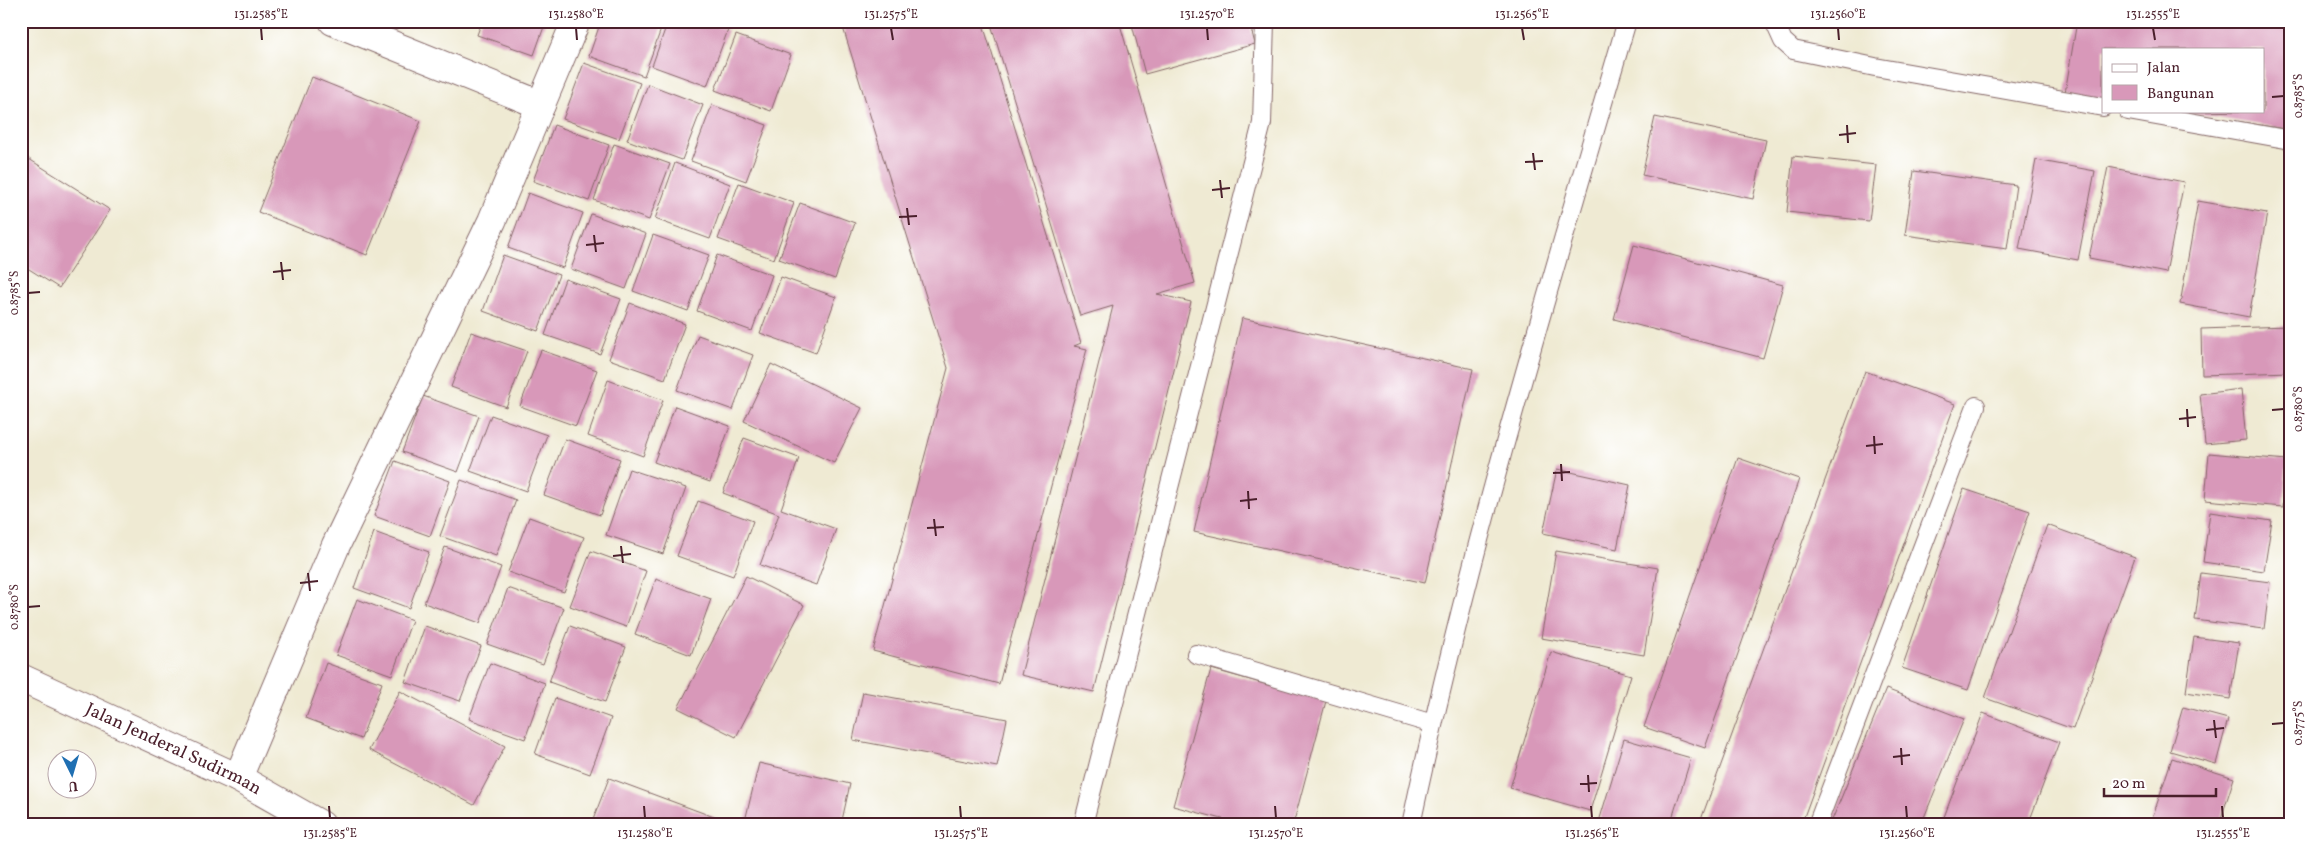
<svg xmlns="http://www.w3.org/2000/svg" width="2312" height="846" viewBox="0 0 2312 846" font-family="Vollkorn,serif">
	<rect width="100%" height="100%" fill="#fff"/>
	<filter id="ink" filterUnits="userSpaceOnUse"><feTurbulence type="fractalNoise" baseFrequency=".02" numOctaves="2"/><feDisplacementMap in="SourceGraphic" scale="10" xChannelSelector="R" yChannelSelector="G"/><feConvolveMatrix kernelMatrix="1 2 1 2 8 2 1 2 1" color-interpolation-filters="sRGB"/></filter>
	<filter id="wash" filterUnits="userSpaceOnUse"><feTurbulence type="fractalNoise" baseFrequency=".0096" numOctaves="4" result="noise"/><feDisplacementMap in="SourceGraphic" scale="20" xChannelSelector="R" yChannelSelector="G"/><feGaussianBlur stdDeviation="1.12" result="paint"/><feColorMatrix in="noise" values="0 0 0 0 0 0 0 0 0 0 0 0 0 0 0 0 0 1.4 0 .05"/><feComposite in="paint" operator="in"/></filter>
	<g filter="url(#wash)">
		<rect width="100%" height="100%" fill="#efead3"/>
		<g id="blocks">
			<g fill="#d898b9">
				<path d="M 482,21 L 546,21 L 534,55 L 477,35 Z"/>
				<path d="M 601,21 L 664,21 L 644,76 L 589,56 Z"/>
				<path d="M 668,21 L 703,21 L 728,30 L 707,86 L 652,66 Z"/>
				<path d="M 841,21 L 982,21 L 1081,343 L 1074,346 L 1087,349 L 999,684 L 873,651 L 948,368 Z"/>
				<path d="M 990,21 L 1119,21 L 1195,283 L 1157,294 L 1191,302 L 1094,692 L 1021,675 L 1113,306 L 1080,316 Z"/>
				<path d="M 1131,21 L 1249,21 L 1255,44 L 1145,74 Z"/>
				<path d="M 2077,21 L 2291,21 L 2291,130 L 2181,112 L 2263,111 L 2263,49 L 2103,49 L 2103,100 L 2065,93 Z"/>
				<path d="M 736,35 L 791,55 L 771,111 L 715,90 Z"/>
				<path d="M 584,63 L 640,83 L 619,139 L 563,119 Z"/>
				<path d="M 312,77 L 421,121 L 367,255 L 258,212 Z"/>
				<path d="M 648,84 L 703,105 L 682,160 L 627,140 Z"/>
				<path d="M 712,105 L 767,125 L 746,181 L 691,161 Z"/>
				<path d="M 1655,117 L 1766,140 L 1753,199 L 1642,175 Z"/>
				<path d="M 554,125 L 609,145 L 589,201 L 533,181 Z"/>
				<path d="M 614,144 L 670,164 L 649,220 L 594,200 Z"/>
				<path d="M 21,154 L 110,210 L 59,288 L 21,264 Z"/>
				<path d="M 1793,156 L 1876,165 L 1869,221 L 1787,212 Z"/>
				<path d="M 2036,160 L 2095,171 L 2078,260 L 2019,249 Z"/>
				<path d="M 675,163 L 730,184 L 710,239 L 655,219 Z"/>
				<path d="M 2108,167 L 2184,182 L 2166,273 L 2089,258 Z"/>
				<path d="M 1914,171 L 2016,185 L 2007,249 L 1905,235 Z"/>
				<path d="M 739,183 L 794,203 L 774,259 L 718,239 Z"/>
				<path d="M 528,193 L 583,213 L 563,268 L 508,248 Z"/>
				<path d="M 2198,201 L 2267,213 L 2249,317 L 2180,304 Z"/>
				<path d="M 800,203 L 855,223 L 835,279 L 779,259 Z"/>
				<path d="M 591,214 L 646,234 L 626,289 L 571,269 Z"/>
				<path d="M 653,235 L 709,255 L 688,311 L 633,291 Z"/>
				<path d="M 1634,245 L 1783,285 L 1763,358 L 1614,319 Z"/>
				<path d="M 503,255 L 559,275 L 538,331 L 483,311 Z"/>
				<path d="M 717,255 L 772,275 L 752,331 L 697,311 Z"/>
				<path d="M 781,277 L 836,297 L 816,353 L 760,333 Z"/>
				<path d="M 565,279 L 621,299 L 600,354 L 545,335 Z"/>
				<path d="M 630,303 L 685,324 L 665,379 L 609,359 Z"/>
				<path d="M 1242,318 L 1473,369 L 1425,583 L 1194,532 Z"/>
				<path d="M 2288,326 L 2290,372 L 2202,375 L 2201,329 Z"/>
				<path d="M 471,332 L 527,351 L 506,407 L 451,387 Z"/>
				<path d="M 698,335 L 753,355 L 733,410 L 677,390 Z"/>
				<path d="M 541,350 L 597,370 L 576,426 L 520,406 Z"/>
				<path d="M 771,364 L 862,408 L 834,463 L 744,421 Z"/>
				<path d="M 1865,371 L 1955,404 L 1801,825 L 1699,825 Z"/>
				<path d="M 608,380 L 663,400 L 643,456 L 588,436 Z"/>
				<path d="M 2241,389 L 2246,440 L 2205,444 L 2200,394 Z"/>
				<path d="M 423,396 L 479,416 L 458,472 L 402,452 Z"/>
				<path d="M 675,406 L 730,426 L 710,482 L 654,462 Z"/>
				<path d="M 491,415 L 547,435 L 526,491 L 470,471 Z"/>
				<path d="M 744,438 L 799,458 L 781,509 L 836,529 L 816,585 L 760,565 L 779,514 L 723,493 Z"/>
				<path d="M 565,439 L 620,459 L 600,515 L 544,495 Z"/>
				<path d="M 2209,453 L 2287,460 L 2283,507 L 2205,500 Z"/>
				<path d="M 1738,458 L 1799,479 L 1705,748 L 1644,727 Z"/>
				<path d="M 395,461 L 450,481 L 430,536 L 374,516 Z"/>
				<path d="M 629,469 L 686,488 L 663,554 L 606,535 Z"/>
				<path d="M 1557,469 L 1630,485 L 1617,549 L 1543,533 Z"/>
				<path d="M 461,480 L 516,500 L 496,556 L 440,536 Z"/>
				<path d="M 1964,489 L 2030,511 L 1968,690 L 1902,668 Z"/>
				<path d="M 698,501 L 753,521 L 733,576 L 677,556 Z"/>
				<path d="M 2210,512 L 2272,521 L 2264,571 L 2203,562 Z"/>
				<path d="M 529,517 L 584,537 L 564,592 L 508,572 Z"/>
				<path d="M 2047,525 L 2135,557 L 2073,729 L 1985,698 Z"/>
				<path d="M 374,532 L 429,552 L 409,608 L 354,588 Z"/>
				<path d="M 445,547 L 501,567 L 480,623 L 424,603 Z"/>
				<path d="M 591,551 L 646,571 L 626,627 L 570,606 Z"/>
				<path d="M 1556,551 L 1658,568 L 1644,655 L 1541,638 Z"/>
				<path d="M 2201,573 L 2270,582 L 2264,629 L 2195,620 Z"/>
				<path d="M 746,576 L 804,605 L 736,737 L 678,708 Z"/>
				<path d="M 656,579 L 711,599 L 691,655 L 635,634 Z"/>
				<path d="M 508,588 L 564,608 L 543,664 L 487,644 Z"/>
				<path d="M 357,599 L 412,620 L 392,675 L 336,655 Z"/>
				<path d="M 425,626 L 481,646 L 460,701 L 405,682 Z"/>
				<path d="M 570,626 L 626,647 L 605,702 L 549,682 Z"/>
				<path d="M 2194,637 L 2239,643 L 2230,699 L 2186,692 Z"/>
				<path d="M 1551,652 L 1631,675 L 1590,811 L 1510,788 Z"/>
				<path d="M 326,663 L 382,683 L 361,739 L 306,718 Z"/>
				<path d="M 490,663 L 545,683 L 525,739 L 469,719 Z"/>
				<path d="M 1211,669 L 1326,701 L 1293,825 L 1245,825 L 1173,806 Z"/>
				<path d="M 1886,689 L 1964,719 L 1921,825 L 1830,825 Z"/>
				<path d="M 400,691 L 505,746 L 474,805 L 369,750 Z"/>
				<path d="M 863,692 L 1007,719 L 997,767 L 853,740 Z"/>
				<path d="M 555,698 L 611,718 L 590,774 L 535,754 Z"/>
				<path d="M 2183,707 L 2228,719 L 2216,764 L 2170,751 Z"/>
				<path d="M 1983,713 L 2059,742 L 2028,825 L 1941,825 Z"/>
				<path d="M 1624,739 L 1691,758 L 1670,825 L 1598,825 Z"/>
				<path d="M 2172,758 L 2234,778 L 2219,825 L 2150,825 Z"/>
				<path d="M 759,763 L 850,784 L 841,825 L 744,825 Z"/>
				<path d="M 609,778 L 722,820 L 721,825 L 591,825 Z"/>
			</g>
		</g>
	</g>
	<g filter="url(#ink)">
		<use href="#blocks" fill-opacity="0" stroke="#846666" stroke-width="1"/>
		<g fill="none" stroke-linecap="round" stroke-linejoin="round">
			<g stroke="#846666" stroke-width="20">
				<g id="lane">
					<path d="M 1774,21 L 1783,41 L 1793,50 L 1875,67 L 2103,107"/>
					<path d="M 2128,111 L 2291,140"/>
					<path d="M 1196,654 L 1433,724"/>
					<path d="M 1083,825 L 1262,123 L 1265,21"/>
					<path d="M 1411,825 C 1468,553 1549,288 1627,21"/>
					<path d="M 1817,825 L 1976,406"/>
				</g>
			</g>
			<g stroke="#846666" stroke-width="30">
				<g id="street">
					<path d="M 333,21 L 541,105"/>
					<path d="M 238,778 L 336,545 L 492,221 L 576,21"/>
				</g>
			</g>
			<g stroke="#846666" stroke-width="30">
				<g id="secondary">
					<path id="s1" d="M 21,678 L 238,778 L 321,825"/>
				</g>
			</g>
			<use href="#lane" stroke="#fff" stroke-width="18"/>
			<use href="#street" stroke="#fff" stroke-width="28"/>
			<use href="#secondary" stroke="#fff" stroke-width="28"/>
		</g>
	</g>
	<path fill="none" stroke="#4a1f2b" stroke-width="2" d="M 261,28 L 262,40M 576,28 L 577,40M 891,28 L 893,40M 1207,28 L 1208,40M 1522,28 L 1524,40M 1838,28 L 1839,40M 2153,28 L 2155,40M 2272,97 L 2284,96M 1847,125 L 1848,143M 1839,135 L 1856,133M 1533,153 L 1535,170M 1525,162 L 1543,161M 1220,180 L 1222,198M 1212,190 L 1230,188M 907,208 L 909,225M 899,217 L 917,216M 594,235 L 596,252M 586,245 L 604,243M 281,262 L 283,280M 273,272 L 291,270M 28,293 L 40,292M 2187,409 L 2188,427M 2272,410 L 2284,409M 2179,419 L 2196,417M 1874,436 L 1875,454M 1866,446 L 1883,444M 1561,464 L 1562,481M 1553,473 L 1570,472M 1248,491 L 1249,509M 1240,501 L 1257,499M 934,519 L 936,536M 927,528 L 944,527M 621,546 L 623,563M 613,556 L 631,554M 308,573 L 310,591M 300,583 L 318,581M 28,607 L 40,606M 2214,720 L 2216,738M 2272,724 L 2284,723M 2206,730 L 2224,728M 1901,748 L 1902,765M 1893,757 L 1910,755M 1588,775 L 1589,792M 1580,784 L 1597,783M 329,806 L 330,818M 644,806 L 645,818M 960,806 L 961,818M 1275,806 L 1276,818M 1591,806 L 1592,818M 1906,806 L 1907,818M 2222,806 L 2223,818"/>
	<g text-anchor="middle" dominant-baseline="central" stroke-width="4" stroke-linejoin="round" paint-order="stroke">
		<g font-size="18" fill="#4a1f2b" stroke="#fff">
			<text stroke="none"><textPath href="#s1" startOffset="168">Jalan Jenderal Sudirman</textPath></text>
		</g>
	</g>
	<rect width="2312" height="846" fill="none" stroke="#fff" stroke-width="55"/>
	<rect x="2102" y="48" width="162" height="65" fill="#ffffff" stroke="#b7a5aa"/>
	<rect x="2112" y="64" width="25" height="8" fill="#ffffff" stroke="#b7a5aa"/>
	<text x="2147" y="72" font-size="15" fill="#4a1f2b">Jalan</text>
	<rect x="2112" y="85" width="25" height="15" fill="#d898b9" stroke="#b7a5aa"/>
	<text x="2147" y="98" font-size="15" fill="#4a1f2b">Bangunan</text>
	<g transform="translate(72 774) rotate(175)"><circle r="24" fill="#ffffff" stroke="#b7a5aa"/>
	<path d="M0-4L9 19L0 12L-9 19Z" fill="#1f6fb2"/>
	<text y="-8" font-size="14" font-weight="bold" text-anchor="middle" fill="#4a1f2b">U</text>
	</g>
	<path d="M2104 788v8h112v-8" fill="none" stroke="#4a1f2b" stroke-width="2.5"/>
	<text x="2112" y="788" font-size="15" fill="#4a1f2b" stroke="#ffffff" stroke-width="4" paint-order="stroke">20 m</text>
	<rect x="28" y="28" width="2256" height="790" fill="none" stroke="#4a1f2b" stroke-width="2"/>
	<g font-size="12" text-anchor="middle" fill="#4a1f2b">
		<text x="261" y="18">131.2585°E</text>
		<text x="576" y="18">131.2580°E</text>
		<text x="891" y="18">131.2575°E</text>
		<text x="1207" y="18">131.2570°E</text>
		<text x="1522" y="18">131.2565°E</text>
		<text x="1838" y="18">131.2560°E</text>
		<text x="2153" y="18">131.2555°E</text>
		<text transform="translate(2298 96) rotate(-90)" y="4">0.8785°S</text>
		<text transform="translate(14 293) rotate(-90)" y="4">0.8785°S</text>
		<text transform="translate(2298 409) rotate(-90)" y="4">0.8780°S</text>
		<text transform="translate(14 607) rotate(-90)" y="4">0.8780°S</text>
		<text transform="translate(2298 723) rotate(-90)" y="4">0.8775°S</text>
		<text x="330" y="837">131.2585°E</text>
		<text x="645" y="837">131.2580°E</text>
		<text x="961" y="837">131.2575°E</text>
		<text x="1276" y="837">131.2570°E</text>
		<text x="1592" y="837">131.2565°E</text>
		<text x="1907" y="837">131.2560°E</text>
		<text x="2223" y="837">131.2555°E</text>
	</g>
</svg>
